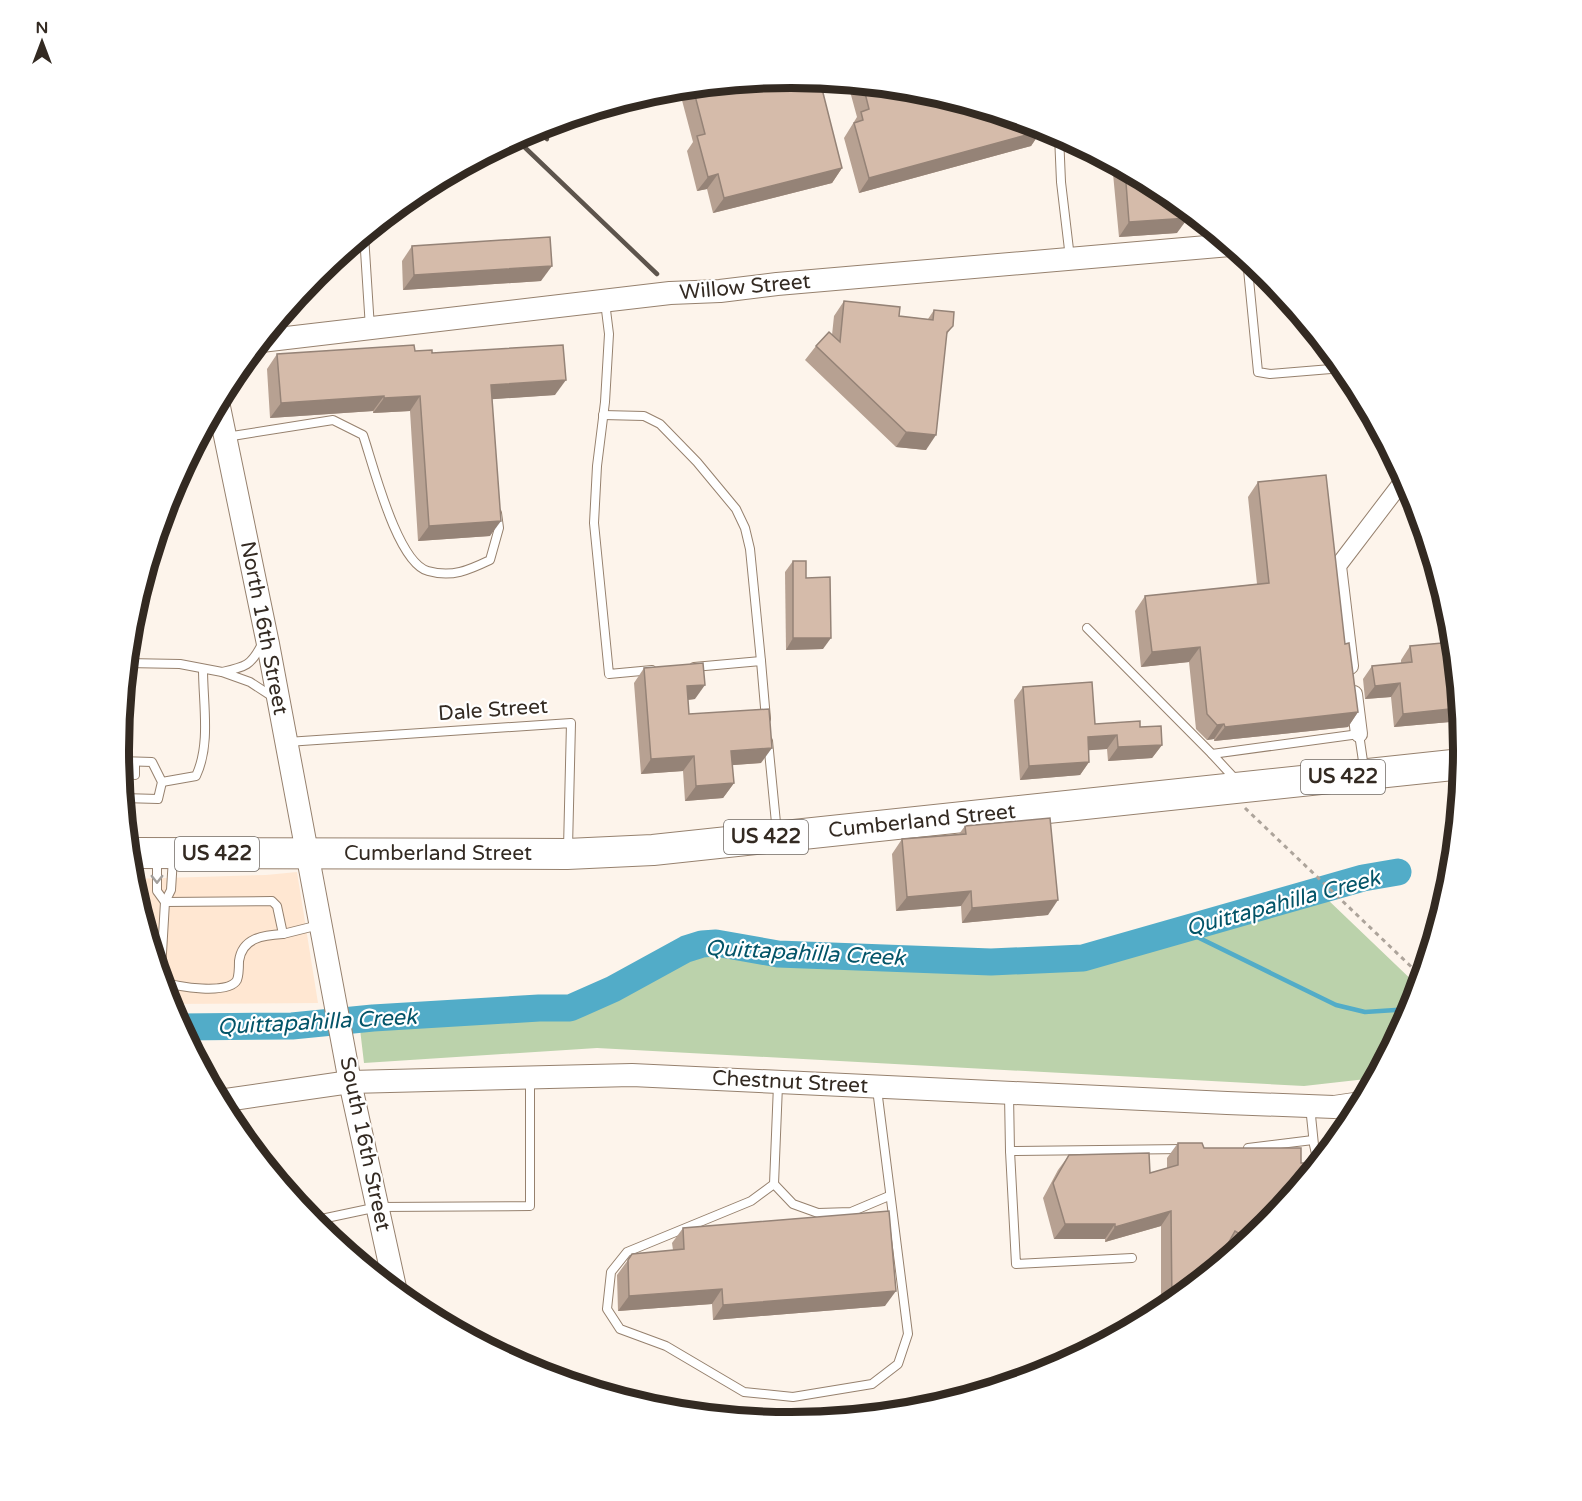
<svg xmlns="http://www.w3.org/2000/svg" width="1582" height="1501" viewBox="0 0 1582 1501" font-family="'Varela Round',sans-serif">
	<rect width="100%" height="100%" fill="#fdf4eb"/>
	<g fill="#ffe7d2">
		<path d="M 297,872 L 318,1003 L 169,1004 L 131,879 L 266,875 Z"/>
		<path d="M 885,1405 L 886,1414 L 791,1423 L 736,1418 Z"/>
	</g>
	<path fill="#bbd2ab" d="M 1326,898 L 1419,987 L 1412,1008 L 1375,1078 L 1304,1086 L 597,1048 L 364,1063 L 360,1029 L 572,1017 L 696,954 L 712,951 L 778,963 L 999,971 L 1084,965 Z"/>
	<g fill="none" stroke-linecap="round" stroke-linejoin="round">
		<path stroke="#52acc8" stroke-width="4.5" d="M 1183,930 L 1336,1005 L 1365,1012 L 1411,1009"/>
		<path stroke="#52acc8" stroke-width="27" d="M 180,1027 L 292,1026 L 373,1018 L 539,1008 L 570,1008 L 613,989 L 686,949 L 702,944 L 716,943 L 778,954 L 991,962 L 1083,958 L 1363,878 L 1398,872"/>
		<g stroke="#96816e" stroke-width="10">
			<g id="lane">
				<path d="M 1059,135 L 1061,182 L 1070,258"/>
				<path d="M 364,235 L 370,328"/>
				<path d="M 1247,259 L 1258,372 L 1270,374 L 1343,368"/>
				<path d="M 605,302 L 609,334 L 605,402 L 597,466 L 594,523 L 609,674 L 652,670"/>
				<path d="M 603,415 L 644,416 L 660,424 L 697,462 L 736,509 L 745,528 L 750,549 L 761,661"/>
				<path d="M 226,437 L 333,420 L 363,435 C 373,464 397,563 428,571 C 452,578 469,570 490,560 L 499,528 L 497,513"/>
				<path d="M 1087,628 L 1212,754"/>
				<path d="M 262,644 C 251,666 245,667 222,672 L 250,682 L 273,697"/>
				<path d="M 127,663 L 180,664 L 222,672"/>
				<path d="M 694,667 L 761,661 L 766,719"/>
				<path d="M 768,741 L 777,833"/>
				<path d="M 287,742 L 571,723 L 568,848"/>
				<path d="M 120,761 L 152,762 L 162,782 L 158,799 L 123,798"/>
				<path d="M 135,775 L 135,762"/>
				<path d="M 1236,780 L 1212,754 L 1359,734 L 1364,768"/>
				<path d="M 162,782 L 196,776 C 211,744 203,704 203,669"/>
				<path d="M 157,857 L 157,891 L 165,902"/>
				<path d="M 165,902 L 272,901 L 277,906 L 283,934 L 319,925"/>
				<path d="M 158,970 L 161,970 L 165,902 L 171,890 L 173,858"/>
				<path d="M 161,970 L 164,982 C 176,987 229,995 237,980 C 239,975 239,967 239,961 C 242,938 263,935 283,934"/>
				<path d="M 778,1085 L 774,1184 L 751,1201 L 627,1252 L 611,1272 L 607,1309 L 620,1329 L 666,1346 L 744,1392 L 793,1397 L 872,1384 L 898,1364 L 908,1334 L 877,1089"/>
				<path d="M 1009,1095 L 1010,1151 L 1184,1149"/>
				<path d="M 1310,1106 L 1314,1145 L 1318,1163"/>
				<path d="M 1248,1148 L 1313,1140"/>
				<path d="M 1010,1151 L 1016,1264 L 1132,1258"/>
				<path d="M 774,1184 L 793,1204 L 818,1213 L 851,1212 L 889,1196"/>
				<path d="M 312,1221 L 378,1207 L 530,1206 L 530,1077"/>
			</g>
		</g>
		<g stroke="#96816e" stroke-width="18">
			<g id="street">
				<path d="M 1350,666 L 1338,566 L 1402,482 L 1407,484"/>
				<path d="M 1354,694 L 1359,734"/>
			</g>
		</g>
		<g stroke="#96816e" stroke-width="24">
			<g id="secondary">
				<path d="M 261,341 L 670,293 L 720,291 L 777,284 L 1230,245"/>
				<path d="M 218,402 L 268,644 L 350,1082 L 396,1292"/>
				<path d="M 219,1101 L 350,1082 L 632,1075 L 1227,1103 L 1334,1107 L 1361,1103"/>
			</g>
		</g>
		<g stroke="#96816e" stroke-width="32">
			<path id="highway" d="M 129,853 L 567,854 L 653,850 L 1462,764"/>
		</g>
		<path stroke="#ada49b" stroke-width="3" stroke-dasharray="4.5 4.5" stroke-linecap="butt" d="M 1245,808 L 1422,977"/>
		<use href="#lane" stroke="#fff" stroke-width="8"/>
		<use href="#street" stroke="#fff" stroke-width="16"/>
		<use href="#secondary" stroke="#fff" stroke-width="22"/>
		<use href="#highway" stroke="#fff" stroke-width="30"/>
		<g stroke="#5d544c" stroke-width="4.5">
			<path d="M 535,129 L 547,139"/>
			<path d="M 516,139 L 657,274"/>
		</g>
	</g>
	<g fill="#b7a192">
		<path d="M 791,78 L 842,168 L 832,183 L 713,213 L 707,189 L 697,191 L 687,151 L 693,142 L 679,89 Z"/>
		<path d="M 848,84 L 923,91 L 1041,131 L 1031,146 L 859,193 L 844,138 L 857,117 Z"/>
		<path d="M 1112,163 L 1165,192 L 1177,233 L 1119,237 Z"/>
		<path d="M 412,246 L 541,281 L 403,290 L 402,261 Z"/>
		<path d="M 844,301 L 899,316 L 928,319 L 934,310 L 953,326 L 947,334 L 926,450 L 896,447 L 805,360 L 816,346 L 832,335 L 834,316 Z"/>
		<path d="M 415,351 L 432,353 L 555,395 L 492,399 L 490,536 L 418,541 L 410,411 L 373,413 L 373,411 L 270,418 L 267,369 L 277,354 Z"/>
		<path d="M 1258,482 L 1345,644 L 1358,712 L 1348,727 L 1214,741 L 1214,739 L 1207,740 L 1196,729 L 1189,662 L 1141,667 L 1135,611 L 1145,596 L 1257,584 L 1248,497 Z"/>
		<path d="M 793,561 L 823,649 L 786,650 L 785,572 Z"/>
		<path d="M 1453,642 L 1461,721 L 1394,727 L 1391,697 L 1365,699 L 1363,679 L 1372,666 L 1401,663 L 1401,660 L 1410,646 Z"/>
		<path d="M 644,668 L 695,699 L 688,700 L 689,714 L 761,763 L 732,765 L 734,783 L 723,798 L 685,801 L 683,771 L 641,774 L 634,683 Z"/>
		<path d="M 1023,687 L 1095,724 L 1140,727 L 1162,745 L 1152,758 L 1108,761 L 1107,749 L 1088,750 L 1089,762 L 1080,775 L 1020,780 L 1014,700 Z"/>
		<path d="M 965,826 L 1048,915 L 962,923 L 961,906 L 896,911 L 892,854 L 902,839 L 959,834 Z"/>
		<path d="M 1178,1143 L 1204,1148 L 1266,1226 L 1235,1252 L 1226,1247 L 1220,1258 L 1220,1264 L 1161,1311 L 1161,1226 L 1105,1242 L 1105,1239 L 1054,1239 L 1043,1198 L 1058,1170 L 1069,1155 L 1150,1173 L 1167,1168 L 1167,1158 Z"/>
		<path d="M 683,1228 L 885,1306 L 713,1320 L 712,1304 L 618,1311 L 617,1275 L 628,1260 L 673,1250 L 672,1243 Z"/>
	</g>
	<g fill="#958377">
		<path d="M 1041,131 L 1031,146 L 859,193 L 869,178 Z"/>
		<path d="M 842,168 L 832,183 L 713,213 L 724,198 Z"/>
		<path d="M 718,174 L 707,189 L 697,191 L 708,177 Z"/>
		<path d="M 1188,218 L 1177,233 L 1119,237 L 1129,222 Z"/>
		<path d="M 552,266 L 541,281 L 403,290 L 414,275 Z"/>
		<path d="M 566,380 L 555,395 L 481,400 L 491,385 Z"/>
		<path d="M 384,396 L 373,411 L 270,418 L 281,403 Z"/>
		<path d="M 420,396 L 410,411 L 373,413 L 384,398 Z"/>
		<path d="M 906,432 L 936,435 L 926,450 L 896,447 Z"/>
		<path d="M 501,521 L 490,536 L 418,541 L 429,526 Z"/>
		<path d="M 793,638 L 831,638 L 823,649 L 786,650 Z"/>
		<path d="M 1200,647 L 1189,662 L 1141,667 L 1152,652 Z"/>
		<path d="M 1400,683 L 1391,697 L 1365,699 L 1375,686 Z"/>
		<path d="M 705,685 L 695,699 L 677,701 L 687,686 Z"/>
		<path d="M 1459,708 L 1461,721 L 1394,727 L 1403,714 Z"/>
		<path d="M 1358,712 L 1348,727 L 1214,741 L 1225,727 Z"/>
		<path d="M 1224,724 L 1214,739 L 1207,740 L 1217,725 Z"/>
		<path d="M 1117,735 L 1107,749 L 1078,751 L 1088,737 Z"/>
		<path d="M 1162,745 L 1152,758 L 1108,761 L 1118,747 Z"/>
		<path d="M 772,748 L 761,763 L 721,766 L 731,751 Z"/>
		<path d="M 694,756 L 683,771 L 641,774 L 651,759 Z"/>
		<path d="M 1089,762 L 1080,775 L 1020,780 L 1029,766 Z"/>
		<path d="M 734,783 L 723,798 L 685,801 L 696,786 Z"/>
		<path d="M 971,891 L 961,906 L 896,911 L 907,897 Z"/>
		<path d="M 1058,900 L 1048,915 L 962,923 L 972,908 Z"/>
		<path d="M 1171,1211 L 1161,1226 L 1105,1242 L 1115,1227 Z"/>
		<path d="M 1065,1224 L 1115,1224 L 1105,1239 L 1054,1239 Z"/>
		<path d="M 722,1289 L 712,1304 L 618,1311 L 629,1296 Z"/>
		<path d="M 896,1291 L 885,1306 L 713,1320 L 723,1305 Z"/>
	</g>
	<g fill="#d5bbaa" stroke="#958377" stroke-width="1.5">
		<path d="M 791,78 L 820,81 L 842,168 L 724,198 L 718,174 L 708,177 L 697,136 L 705,134 L 693,88 Z"/>
		<path d="M 863,85 L 923,91 L 1040,127 L 1041,131 L 869,178 L 854,123 L 863,120 L 861,112 L 869,109 Z"/>
		<path d="M 1125,170 L 1165,192 L 1187,210 L 1188,218 L 1129,222 Z"/>
		<path d="M 550,237 L 552,266 L 414,275 L 412,246 Z"/>
		<path d="M 844,301 L 900,307 L 899,316 L 933,320 L 934,310 L 954,312 L 953,326 L 947,332 L 936,435 L 906,432 L 816,346 L 829,332 L 840,342 Z"/>
		<path d="M 414,345 L 415,351 L 432,350 L 432,353 L 563,345 L 566,380 L 491,385 L 501,521 L 429,526 L 420,396 L 384,398 L 384,396 L 281,403 L 277,354 Z"/>
		<path d="M 1326,475 L 1345,644 L 1349,643 L 1358,712 L 1225,727 L 1224,724 L 1217,725 L 1207,714 L 1200,647 L 1152,652 L 1145,596 L 1269,583 L 1258,482 Z"/>
		<path d="M 793,561 L 806,561 L 806,578 L 830,577 L 831,638 L 793,638 Z"/>
		<path d="M 1453,642 L 1459,708 L 1403,714 L 1400,683 L 1375,686 L 1372,666 L 1412,662 L 1410,646 Z"/>
		<path d="M 703,663 L 705,685 L 687,686 L 689,714 L 769,709 L 772,748 L 731,751 L 734,783 L 696,786 L 694,756 L 651,759 L 644,668 Z"/>
		<path d="M 1092,682 L 1095,724 L 1140,721 L 1140,727 L 1161,726 L 1162,745 L 1118,747 L 1117,735 L 1088,737 L 1089,762 L 1029,766 L 1023,687 Z"/>
		<path d="M 1050,818 L 1058,900 L 972,908 L 971,891 L 907,897 L 902,839 L 966,834 L 965,826 Z"/>
		<path d="M 1178,1143 L 1202,1143 L 1204,1148 L 1301,1148 L 1301,1163 L 1318,1163 L 1266,1226 L 1250,1240 L 1235,1231 L 1220,1258 L 1220,1264 L 1172,1304 L 1171,1211 L 1115,1227 L 1115,1224 L 1065,1224 L 1053,1183 L 1069,1155 L 1149,1153 L 1150,1173 L 1178,1165 Z"/>
		<path d="M 889,1211 L 896,1291 L 723,1305 L 722,1289 L 629,1296 L 628,1260 L 632,1254 L 684,1249 L 683,1228 Z"/>
	</g>
	<defs><path id="oneway-chevron" d="M-2-3.5L2.5 0L-2 3.5" fill="none" stroke-width="1.6" stroke-linecap="round" stroke-linejoin="round" transform="scale(1.5)"/></defs>
	<use stroke="#a39f9c" href="#oneway-chevron" transform="translate(157 879) rotate(90)"/>
	<g text-anchor="middle" dominant-baseline="central" stroke-width="4.5" stroke-linejoin="round" paint-order="stroke">
		<g fill="#fff" stroke="#706a64" stroke-width="1.5">
			<rect x="1301" y="760" width="84" height="34" rx="4.5"/>
			<rect x="724" y="820" width="84" height="34" rx="4.5"/>
			<rect x="175" y="837" width="84" height="34" rx="4.5"/>
		</g>
		<g font-size="20" font-weight="bold" fill="#332a22">
			<text x="1343" y="777">US 422</text>
			<text x="766" y="837">US 422</text>
			<text x="217" y="854">US 422</text>
		</g>
		<g font-size="21" fill="#332a22" stroke="#fff">
			<text transform="translate(745 287) rotate(-5)">Willow Street</text>
			<text transform="translate(264 628) rotate(79)">North 16th Street</text>
			<text transform="translate(493 710) rotate(-4)">Dale Street</text>
			<text transform="translate(922 821) rotate(-6)">Cumberland Street</text>
			<text x="438" y="853">Cumberland Street</text>
			<text transform="translate(790 1082) rotate(3)">Chestnut Street</text>
			<text transform="translate(365 1144) rotate(78)">South 16th Street</text>
		</g>
		<g font-size="22" font-style="italic" fill="#035468" stroke="#fff">
			<text transform="translate(1283 903) rotate(-15)">Quittapahilla Creek</text>
			<text transform="translate(805 953) rotate(3)">Quittapahilla Creek</text>
			<text transform="translate(317 1022) rotate(-3)">Quittapahilla Creek</text>
		</g>
	</g>
	<path d="M0 0H1582V1501H0ZM129 750a662 662 0 1 1 1324 0a662 662 0 1 1-1324 0Z" fill="#fff" fill-rule="evenodd"/>
	<path fill="none" stroke="#332a22" stroke-width="8" d="M129 750a662 662 0 1 1 1324 0a662 662 0 1 1-1324 0Z"/>
	<g transform="translate(42 42)" stroke="#ffffff" stroke-width="4.5" paint-order="stroke">
	<path d="M0-4.5L10 22L0 15L-10 22Z" fill="#332a22"/>
	<text y="-9" font-size="16" font-weight="bold" text-anchor="middle" fill="#332a22">N</text>
	</g>
</svg>
